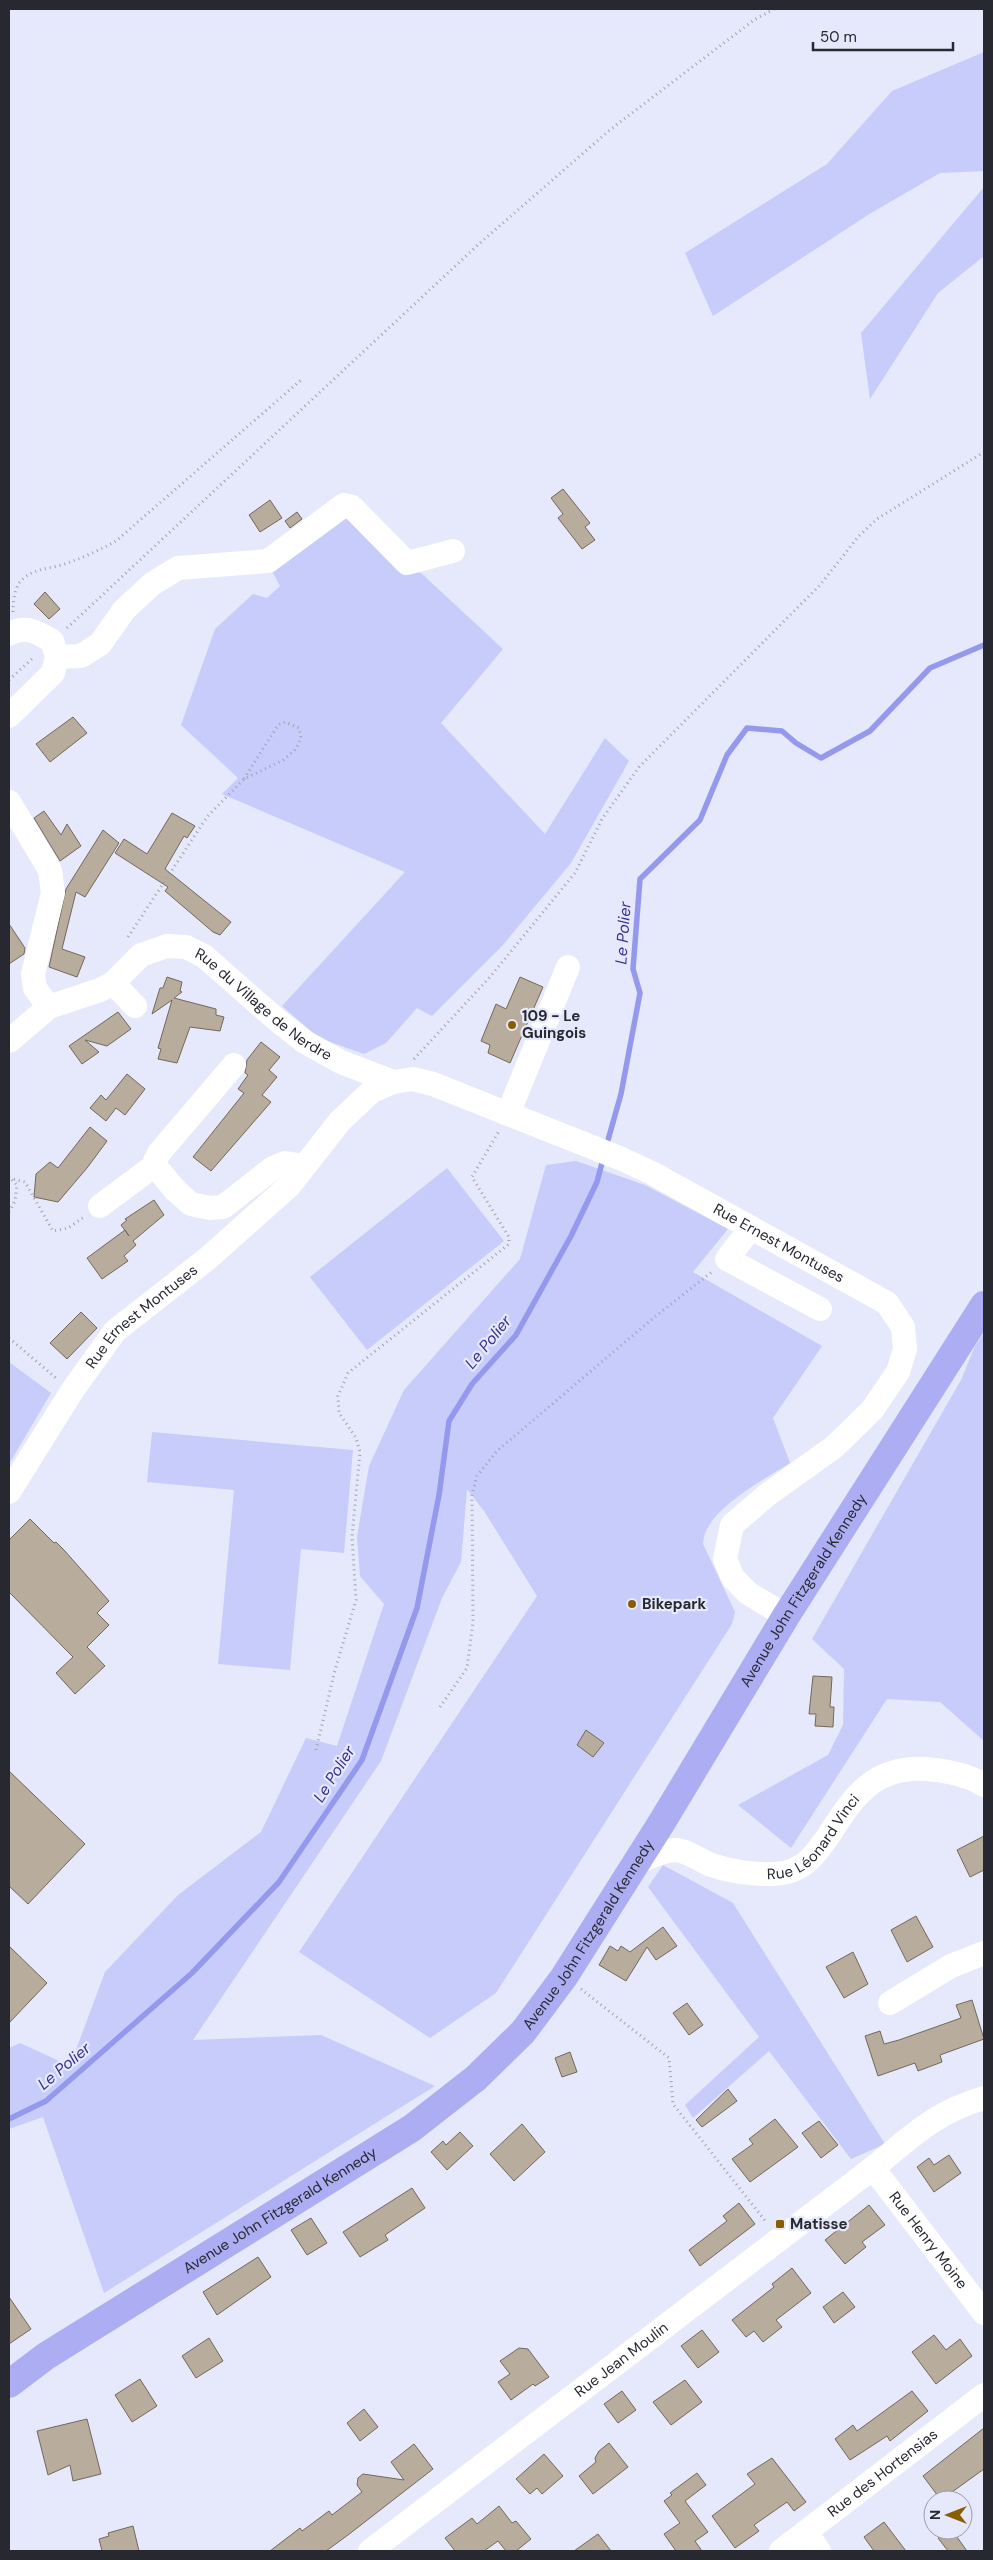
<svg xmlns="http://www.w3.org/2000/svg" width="993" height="2560" viewBox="0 0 993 2560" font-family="'DM Sans',sans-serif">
	<rect width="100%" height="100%" fill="#e6e8fb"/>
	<g fill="#c7ccfa">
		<path d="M 984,52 L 984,171 L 940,173 L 871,213 L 713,316 L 685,253 L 827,164 L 892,91 Z"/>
		<path d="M 984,187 L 984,256 L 938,293 L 870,399 L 861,333 Z"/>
		<path d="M 343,517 L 356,523 L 401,569 L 421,573 L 503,649 L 441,723 L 545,834 L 605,738 L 629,761 L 571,863 L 502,946 L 432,1016 L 417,1008 L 386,1043 L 364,1054 L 319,1038 L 282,1006 L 405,872 L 222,794 L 238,778 L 181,725 L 215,629 L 253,594 L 267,598 L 280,586 L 272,571 Z"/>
		<path d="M 576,1161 L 645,1185 L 728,1229 L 693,1272 L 822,1346 L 773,1418 L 790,1463 C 765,1479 703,1511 703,1544 L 735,1612 L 732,1624 L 496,1993 L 430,2038 L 299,1952 L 537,1596 L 484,1511 L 467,1489 L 461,1562 L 442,1598 L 381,1761 L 193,2040 L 321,2035 L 435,2086 L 104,2293 L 43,2117 L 9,2129 L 9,2048 L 20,2043 L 70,2066 L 105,1972 L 178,1895 L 261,1832 L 306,1738 L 337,1746 L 384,1604 L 360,1576 L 357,1537 L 369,1466 L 404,1390 L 520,1259 L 546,1165 Z"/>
		<path d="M 447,1168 L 504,1241 L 367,1350 L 310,1277 Z"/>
		<path d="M 984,1333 L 984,1741 L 940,1702 L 887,1699 L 791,1848 L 738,1805 L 828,1755 L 843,1725 L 844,1669 L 812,1639 L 961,1380 L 975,1346 Z"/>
		<path d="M 9,1362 L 51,1393 L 9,1464 Z"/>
		<path d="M 152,1432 L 353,1450 L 344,1553 L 301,1549 L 290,1670 L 218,1664 L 234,1490 L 147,1482 Z"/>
		<path d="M 663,1865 L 733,1903 L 885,2144 L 851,2159 L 769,2051 L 693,2118 L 685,2105 L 759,2037 L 648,1887 Z"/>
	</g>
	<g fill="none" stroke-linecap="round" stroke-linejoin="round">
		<g stroke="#9499ee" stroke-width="5.5">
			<path d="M 606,1147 L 621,1094 L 640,993 L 633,969 L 640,879 L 700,820 L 727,755 L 747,728 L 782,731 L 796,743 L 821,758 L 870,731 L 930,668 L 984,645"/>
			<path d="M 9,2119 L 46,2101 L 192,1973 L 279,1882 L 362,1760 L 417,1608 L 439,1495 L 449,1421 L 472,1384 L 516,1335 L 571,1236 L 597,1182 L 603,1159"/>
		</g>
	</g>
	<g fill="#b8ac9d" stroke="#72685a">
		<path d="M 563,489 L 590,523 L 585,527 L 595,540 L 582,549 L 558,518 L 563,514 L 551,498 Z"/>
		<path d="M 270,500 L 282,518 L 260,532 L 249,515 Z"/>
		<path d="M 297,512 L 302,519 L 290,528 L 285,521 Z"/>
		<path d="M 45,592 L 60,609 L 49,619 L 34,604 Z"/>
		<path d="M 73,717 L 87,733 L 50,762 L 36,744 Z"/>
		<path d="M 44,811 L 61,835 L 67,824 L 81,846 L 60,861 L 34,818 Z"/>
		<path d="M 172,813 L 195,826 L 187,838 L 184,836 L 165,869 L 231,922 L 220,935 L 213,932 L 165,891 L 168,887 L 115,853 L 124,839 L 147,854 Z"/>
		<path d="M 103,830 L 119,843 L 85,897 L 76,892 L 62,949 L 85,957 L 77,977 L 49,967 L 66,889 Z"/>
		<path d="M 9,924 L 25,948 L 24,954 L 9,964 Z"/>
		<path d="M 167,977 L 182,982 L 180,991 L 182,992 L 174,998 L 216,1009 L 216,1015 L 224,1017 L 220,1031 L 190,1027 L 177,1063 L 158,1059 L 161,1049 L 158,1048 L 172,1000 L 152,1014 L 160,988 L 163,988 Z"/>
		<path d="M 520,977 L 543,987 L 510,1063 L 488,1053 L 490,1045 L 481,1041 L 496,1004 L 506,1009 Z"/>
		<path d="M 118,1012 L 131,1029 L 107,1046 L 85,1040 L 99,1052 L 82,1064 L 69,1046 Z"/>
		<path d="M 261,1042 L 280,1057 L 269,1070 L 277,1077 L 262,1095 L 271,1102 L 211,1171 L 193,1157 L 244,1093 L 238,1089 L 248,1075 L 245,1073 L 247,1060 Z"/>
		<path d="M 127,1074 L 145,1089 L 125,1115 L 116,1108 L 106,1121 L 90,1108 L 101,1095 L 106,1100 Z"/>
		<path d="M 90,1127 L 107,1141 L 87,1168 L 58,1202 L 34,1197 L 36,1174 L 50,1162 L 58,1168 Z"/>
		<path d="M 154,1200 L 164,1215 L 133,1241 L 136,1245 L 124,1256 L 128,1261 L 102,1279 L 87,1258 L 125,1230 L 129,1236 L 121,1225 L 127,1220 L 125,1219 Z"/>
		<path d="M 81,1312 L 97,1328 L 67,1359 L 50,1343 Z"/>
		<path d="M 30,1519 L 54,1543 L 56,1542 L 64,1550 L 109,1601 L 97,1613 L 109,1625 L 87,1647 L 105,1666 L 75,1694 L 56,1673 L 73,1657 L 9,1592 L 9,1540 Z"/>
		<path d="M 813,1676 L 832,1677 L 830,1707 L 834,1707 L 833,1727 L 815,1726 L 816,1714 L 809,1714 Z"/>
		<path d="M 586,1730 L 604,1743 L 593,1757 L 577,1745 Z"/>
		<path d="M 9,1771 L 85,1844 L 28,1904 L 9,1886 Z"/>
		<path d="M 984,1836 L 984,1870 L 970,1877 L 957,1850 Z"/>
		<path d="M 916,1916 L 933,1947 L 907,1962 L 891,1930 Z"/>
		<path d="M 663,1927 L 677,1946 L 656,1960 L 647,1947 L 626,1981 L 599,1965 L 610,1946 L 618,1951 L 621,1946 L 630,1952 Z"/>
		<path d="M 9,1946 L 47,1983 L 9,2023 Z"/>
		<path d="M 853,1952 L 868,1984 L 844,1998 L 826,1967 Z"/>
		<path d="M 972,2000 L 984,2039 L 940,2055 L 942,2062 L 918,2071 L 915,2063 L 878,2076 L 865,2036 L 880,2031 L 884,2044 L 899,2040 L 961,2018 L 956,2005 Z"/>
		<path d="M 687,2003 L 703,2025 L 689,2035 L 673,2013 Z"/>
		<path d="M 570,2052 L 577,2072 L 562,2077 L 555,2058 Z"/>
		<path d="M 728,2089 L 737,2101 L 702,2127 L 696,2120 Z"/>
		<path d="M 775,2119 L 798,2147 L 750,2182 L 732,2159 L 753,2144 L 749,2139 Z"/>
		<path d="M 819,2121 L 838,2145 L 821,2158 L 802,2133 Z"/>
		<path d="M 522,2124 L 545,2152 L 514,2181 L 490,2154 Z"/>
		<path d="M 460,2132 L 473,2146 L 447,2170 L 431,2152 L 443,2141 L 446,2145 Z"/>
		<path d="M 949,2155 L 961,2173 L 934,2192 L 917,2167 L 929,2158 L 934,2165 Z"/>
		<path d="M 412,2188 L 425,2208 L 385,2235 L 388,2240 L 360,2257 L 343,2232 Z"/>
		<path d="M 739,2203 L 755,2224 L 700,2266 L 689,2250 L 727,2221 L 723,2216 Z"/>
		<path d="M 869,2205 L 885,2225 L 862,2242 L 866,2247 L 845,2264 L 825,2240 Z"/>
		<path d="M 311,2218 L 327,2243 L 307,2255 L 291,2230 Z"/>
		<path d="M 258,2257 L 271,2277 L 217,2315 L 203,2292 Z"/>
		<path d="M 792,2268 L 811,2293 L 776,2320 L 782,2327 L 763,2342 L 754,2331 L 746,2337 L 732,2320 L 774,2287 L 772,2284 Z"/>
		<path d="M 843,2292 L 855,2307 L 834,2323 L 823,2307 Z"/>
		<path d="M 9,2297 L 31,2329 L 9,2344 Z"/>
		<path d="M 702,2330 L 719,2352 L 698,2368 L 681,2346 Z"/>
		<path d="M 934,2335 L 946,2350 L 960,2339 L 972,2356 L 936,2384 L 912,2352 Z"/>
		<path d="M 209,2338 L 223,2361 L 196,2378 L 182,2356 Z"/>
		<path d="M 519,2348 L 528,2349 L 549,2377 L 535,2386 L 533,2384 L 511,2400 L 498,2382 L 510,2374 L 500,2361 Z"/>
		<path d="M 140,2379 L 157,2406 L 132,2422 L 115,2395 Z"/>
		<path d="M 685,2380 L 702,2402 L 671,2425 L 653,2402 Z"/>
		<path d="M 622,2391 L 636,2410 L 618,2423 L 604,2404 Z"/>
		<path d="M 912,2391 L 928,2411 L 890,2441 L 887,2436 L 850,2460 L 835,2439 L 853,2425 L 857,2431 Z"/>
		<path d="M 364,2409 L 378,2427 L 360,2441 L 347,2423 Z"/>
		<path d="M 87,2419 L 101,2474 L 73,2481 L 70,2465 L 48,2475 L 37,2431 Z"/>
		<path d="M 984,2428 L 984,2469 L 941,2500 L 923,2476 Z"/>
		<path d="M 609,2443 L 628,2467 L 593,2494 L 579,2476 L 596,2462 L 595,2458 L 599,2451 Z"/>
		<path d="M 414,2444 L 433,2469 L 348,2535 L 326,2551 L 270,2551 L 300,2528 L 302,2531 L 329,2511 L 332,2515 L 362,2492 L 357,2485 L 358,2478 L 363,2474 L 404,2480 L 391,2462 Z"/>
		<path d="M 544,2454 L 563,2476 L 542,2494 L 537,2488 L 530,2494 L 516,2479 Z"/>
		<path d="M 772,2458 L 806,2502 L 794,2511 L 787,2502 L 754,2525 L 759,2531 L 735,2548 L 712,2516 L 755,2484 L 747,2474 Z"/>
		<path d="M 697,2473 L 706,2485 L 685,2501 L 708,2532 L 695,2541 L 702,2551 L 676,2551 L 664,2534 L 680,2523 L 664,2501 L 672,2495 L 670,2493 Z"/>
		<path d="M 499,2506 L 512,2523 L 516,2521 L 531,2539 L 516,2551 L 506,2551 L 498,2541 L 484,2551 L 455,2551 L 445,2538 L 472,2518 L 477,2524 Z"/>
		<path d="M 884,2522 L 906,2551 L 874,2551 L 864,2537 Z"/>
		<path d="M 133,2526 L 139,2551 L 102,2551 L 99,2539 L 109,2536 L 108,2533 Z"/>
		<path d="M 949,2530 L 952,2530 L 967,2551 L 948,2551 L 938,2538 Z"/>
		<path d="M 598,2534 L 611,2551 L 574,2551 Z"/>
	</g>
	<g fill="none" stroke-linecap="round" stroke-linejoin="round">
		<g stroke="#a0a2b1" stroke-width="3" stroke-dasharray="1 4" stroke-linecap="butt">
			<path d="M 13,612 C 13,603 14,590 20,582 C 30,570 44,569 58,566 C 78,560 98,551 116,541 L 301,380"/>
			<path d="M 67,628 L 480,243 L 611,129 L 754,20 L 774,9"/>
			<path d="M 9,680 L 34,657"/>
			<path d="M 128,937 L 207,817 L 244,779 L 283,760 L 296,749 L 301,739 L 299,728 L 285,722 L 278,725 L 244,779"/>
			<path d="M 414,1059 L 490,977 L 575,873 L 602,819 L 639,767 L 820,585 L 858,537 L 877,519 L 984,452"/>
			<path d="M 9,1178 L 25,1182 L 53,1231 L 68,1228 L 84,1217"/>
			<path d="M 9,1212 L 15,1201 L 17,1185 L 11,1179"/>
			<path d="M 9,1338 L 56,1378"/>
			<path d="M 440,1707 L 467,1668 L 473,1622 L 472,1495 L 477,1476 L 497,1451 L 651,1320 L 713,1271"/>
			<path d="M 316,1750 L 335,1670 L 356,1600 L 352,1537 L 360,1452 L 356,1438 L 339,1413 L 338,1396 L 348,1373 L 509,1244 L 509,1237 L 472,1177 L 499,1131"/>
			<path d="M 581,1989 L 669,2058 L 673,2104 L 767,2223"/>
		</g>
		<g stroke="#fff" stroke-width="24">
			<path d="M 9,634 C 26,625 37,632 52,641 L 57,657 L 53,673 L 9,716"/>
			<path d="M 57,657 L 81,656 L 100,644 L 124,610 L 152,584 L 178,568 L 268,561 L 344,505 L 352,507 L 407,563 L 453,551"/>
			<path d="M 9,802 L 50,870 L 53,893 L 33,974 L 35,988 L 49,1007"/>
			<path d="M 113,983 L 135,1006"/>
			<path id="s1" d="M 9,1041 L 49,1007 L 100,990 L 113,983 L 141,955 L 167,946 L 186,947 L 204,956 L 277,1020 L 305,1042 L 341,1062 L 393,1082"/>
			<path d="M 234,1065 L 159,1153 L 155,1161 L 156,1167 L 176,1191 L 191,1204 L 210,1208 L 223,1207 L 273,1168 L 285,1163 L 304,1166"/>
			<path d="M 508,1114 L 568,967"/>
			<path d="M 100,1206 L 147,1171 L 156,1167"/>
			<path d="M 751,1228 L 727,1259 L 820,1309"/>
			<path id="s2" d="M 9,1492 L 72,1391 L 115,1331 L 207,1259 L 289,1186 L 340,1121 L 372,1091 L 393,1082 L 413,1079 L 433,1084 L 622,1159 L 652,1173 L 887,1303 L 903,1327 L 905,1349 L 898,1372 L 872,1410 L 834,1447 L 767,1495 L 732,1525 L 725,1559 L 733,1578 L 748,1593 L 786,1616"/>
			<path id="s3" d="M 634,1864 C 647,1858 663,1850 677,1850 C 687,1851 700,1860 709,1864 C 729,1872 771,1878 791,1871 C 810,1864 818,1850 829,1835 C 854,1795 875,1766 926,1769 C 945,1770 968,1775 984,1785"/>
			<path d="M 890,2003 L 951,1966 L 984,1953"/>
			<path id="s4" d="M 873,2168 L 984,2313"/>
			<path d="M 806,2532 L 819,2551"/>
			<path id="s5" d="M 370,2551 L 873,2168 C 911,2137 935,2112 984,2098"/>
			<path id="s6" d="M 781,2551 L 984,2395"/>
		</g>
		<path stroke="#adadf4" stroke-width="28" id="s7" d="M 9,2384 L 46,2356 L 412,2128 L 476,2078 L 523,2032 L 564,1977 L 662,1822 L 786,1616 L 984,1305"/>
	</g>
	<g fill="#8b5d01" stroke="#e6e8fb" stroke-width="2">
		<circle cx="512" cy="1025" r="5"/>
		<circle cx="632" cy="1604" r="5"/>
		<rect x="775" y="2219" width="10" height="10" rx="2.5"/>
	</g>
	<g text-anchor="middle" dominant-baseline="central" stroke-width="4.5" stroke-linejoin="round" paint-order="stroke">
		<g font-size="15" fill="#282930" stroke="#e6e8fb">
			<text stroke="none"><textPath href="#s1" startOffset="304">Rue du Village de Nerdre</textPath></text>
			<text stroke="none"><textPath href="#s2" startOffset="991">Rue Ernest Montuses</textPath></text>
			<text stroke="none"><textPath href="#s2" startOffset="222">Rue Ernest Montuses</textPath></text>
			<text stroke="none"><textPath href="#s7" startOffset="1148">Avenue John Fitzgerald Kennedy</textPath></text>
			<text stroke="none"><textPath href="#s3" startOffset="202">Rue Léonard Vinci</textPath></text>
			<text stroke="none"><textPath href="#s7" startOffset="742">Avenue John Fitzgerald Kennedy</textPath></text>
			<text stroke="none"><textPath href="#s7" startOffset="322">Avenue John Fitzgerald Kennedy</textPath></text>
			<text stroke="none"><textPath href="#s4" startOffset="91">Rue Henry Moine</textPath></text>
			<text stroke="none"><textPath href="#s5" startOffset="316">Rue Jean Moulin</textPath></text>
			<text stroke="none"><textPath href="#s6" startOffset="128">Rue des Hortensias</textPath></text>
		</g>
		<g font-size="15" font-weight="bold" fill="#282930" stroke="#e6e8fb" text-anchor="start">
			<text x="522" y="1016">109 - Le<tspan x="522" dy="17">Guingois</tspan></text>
			<text x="642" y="1604">Bikepark</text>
			<text x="790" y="2224">Matisse</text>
		</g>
		<g font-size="16" font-style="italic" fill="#383091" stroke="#e6e8fb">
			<text transform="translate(623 933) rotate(-86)">Le Polier</text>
			<text transform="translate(488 1342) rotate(-51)">Le Polier</text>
			<text transform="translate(334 1774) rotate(-58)">Le Polier</text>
			<text transform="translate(64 2066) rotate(-40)">Le Polier</text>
		</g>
	</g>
	<rect width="993" height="2560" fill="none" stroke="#282930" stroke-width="20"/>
	<g transform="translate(948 2515) rotate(270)"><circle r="24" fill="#e6e8fb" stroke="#9a9caa"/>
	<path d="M0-4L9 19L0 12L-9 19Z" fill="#8b5d01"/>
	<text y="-8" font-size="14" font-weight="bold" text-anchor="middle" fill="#282930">N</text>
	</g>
	<path d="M813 42v8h140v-8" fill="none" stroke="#282930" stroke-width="2.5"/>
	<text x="820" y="42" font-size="15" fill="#282930" stroke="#e6e8fb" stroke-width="4" paint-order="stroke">50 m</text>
</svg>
